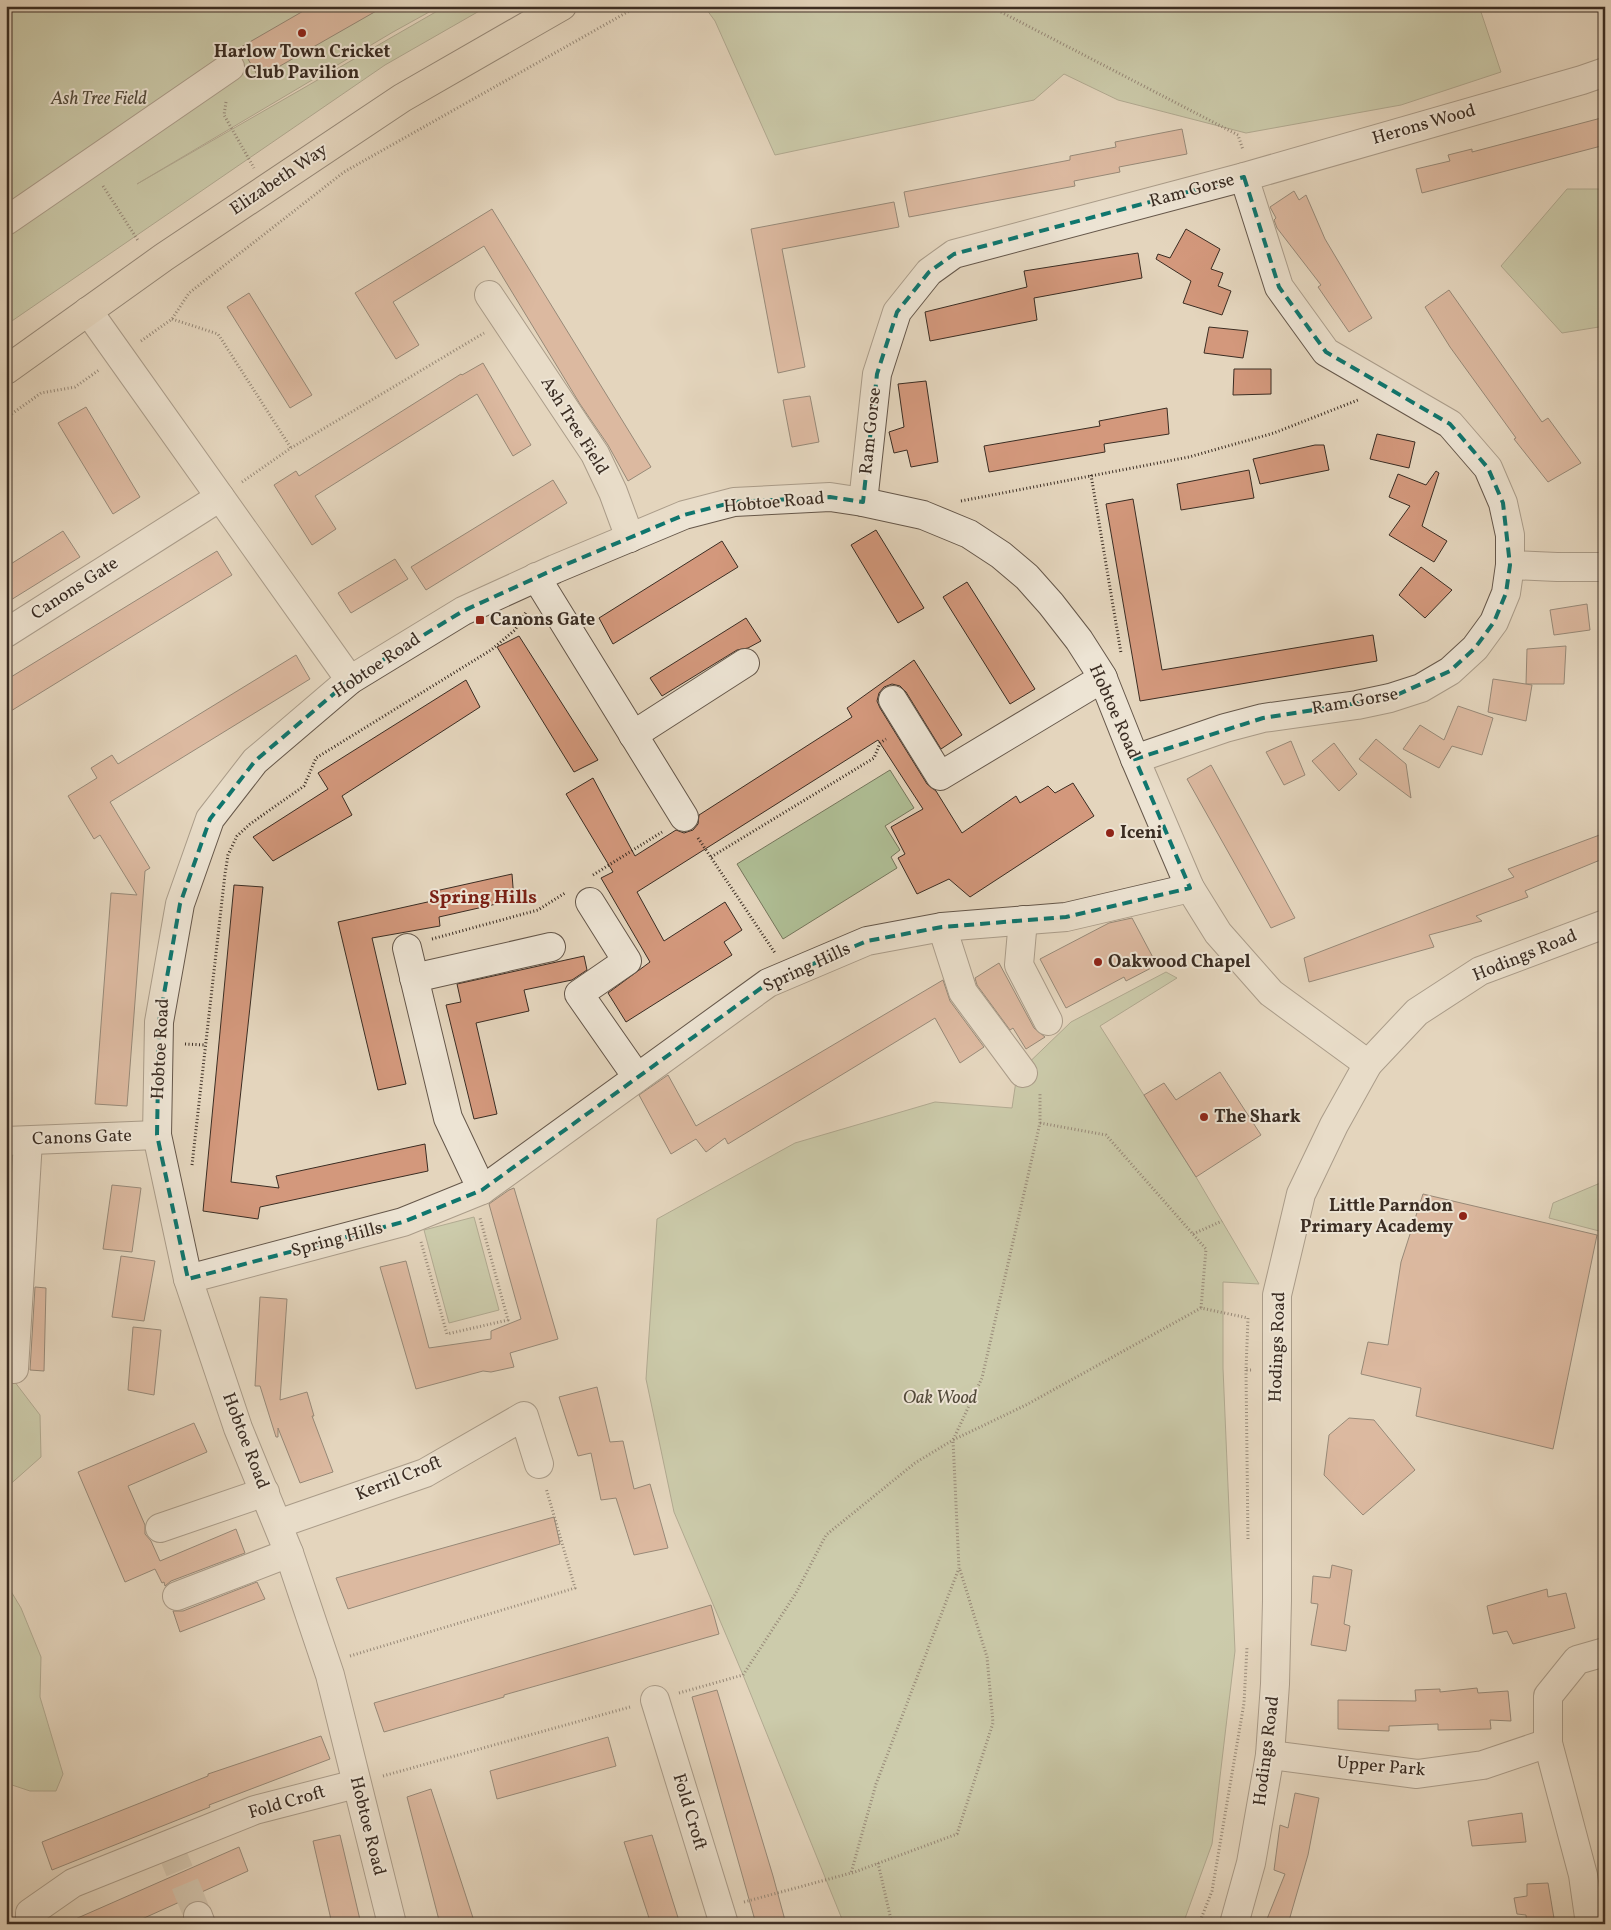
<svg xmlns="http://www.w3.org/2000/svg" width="1611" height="1930" viewBox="0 0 1611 1930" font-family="Vollkorn,serif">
	<rect width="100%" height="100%" fill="#e4d5bd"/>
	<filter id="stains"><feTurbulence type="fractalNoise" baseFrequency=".004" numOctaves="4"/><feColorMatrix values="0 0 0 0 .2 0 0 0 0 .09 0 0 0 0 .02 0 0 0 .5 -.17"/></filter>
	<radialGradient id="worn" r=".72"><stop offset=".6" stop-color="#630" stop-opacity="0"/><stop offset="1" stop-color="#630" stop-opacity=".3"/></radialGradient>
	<g fill="#afbe95" stroke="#75765c">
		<path d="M 6,6 L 440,6 L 393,32 L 137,184 L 446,6 L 488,6 L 385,65 L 6,325 Z"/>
		<path d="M 704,6 L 1479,6 L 1501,72 L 1401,105 L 1246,133 L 1118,100 L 1064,74 L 1034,100 L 775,155 L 715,21 Z"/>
		<path d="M 1567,189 L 1605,189 L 1605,326 L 1562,333 L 1501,266 Z"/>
		<path d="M 890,770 L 914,808 L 885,826 L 900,850 L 891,857 L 897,868 L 783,939 L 737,864 Z"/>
		<path d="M 1166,972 L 1177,978 L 1100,1026 L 1196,1177 L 1259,1284 L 1223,1282 L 1223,1368 L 1235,1651 L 1212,1844 L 1183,1924 L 844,1924 L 743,1675 L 674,1512 L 646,1379 L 657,1219 L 795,1143 L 935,1102 L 1012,1108 L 1017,1074 L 1071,1022 Z"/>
		<path d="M 1605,1181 L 1605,1264 L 1603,1250 L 1603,1232 L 1549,1218 L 1553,1203 Z"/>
		<path d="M 474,1217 L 499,1310 L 449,1323 L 424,1230 Z"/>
		<path d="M 6,1376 L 11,1377 L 40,1415 L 41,1457 L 6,1488 Z"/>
		<path d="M 6,1583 L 21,1608 L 41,1657 L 40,1697 L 63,1774 L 56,1791 L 30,1791 L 9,1784 L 6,1778 Z"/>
	</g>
	<g fill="#d3987c" stroke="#3b2d23">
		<path d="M 312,6 L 385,6 L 259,78 L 241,47 Z"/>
		<path d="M 1605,117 L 1605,145 L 1422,193 L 1416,169 L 1450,161 L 1448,155 L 1472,149 L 1472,152 Z"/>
		<path d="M 1182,129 L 1187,154 L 1119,167 L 1120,172 L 1074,181 L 1075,186 L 909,217 L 904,192 L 1070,160 L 1070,156 L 1116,147 L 1115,142 Z"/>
		<path d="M 1294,191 L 1299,200 L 1306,195 L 1325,239 L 1372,318 L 1349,332 L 1318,287 L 1321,285 L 1277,228 L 1274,220 L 1276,218 L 1270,207 Z"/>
		<path d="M 894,202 L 899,227 L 782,249 L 805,367 L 778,373 L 751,229 Z"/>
		<path d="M 492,209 L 651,467 L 628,481 L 608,445 L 580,404 L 484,246 L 393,302 L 419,345 L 396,359 L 355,293 Z"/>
		<path d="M 1186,229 L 1220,249 L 1211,269 L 1223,273 L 1218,286 L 1231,291 L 1222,315 L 1183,303 L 1191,281 L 1156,259 L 1158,254 L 1170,258 Z"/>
		<path d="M 1138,253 L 1142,278 L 1034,298 L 1037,320 L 930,341 L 925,312 L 1027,287 L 1024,271 Z"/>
		<path d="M 1449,290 L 1542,422 L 1548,418 L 1581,463 L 1548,482 L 1514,439 L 1516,438 L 1450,347 L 1425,307 Z"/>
		<path d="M 249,293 L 312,395 L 290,408 L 227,307 Z"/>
		<path d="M 1209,327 L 1248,331 L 1243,358 L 1204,353 Z"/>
		<path d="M 483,363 L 531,445 L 513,456 L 477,394 L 315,496 L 336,529 L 312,545 L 274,485 L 296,471 L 299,476 L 461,374 L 462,375 Z"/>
		<path d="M 1234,369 L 1271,369 L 1271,394 L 1233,395 Z"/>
		<path d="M 926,381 L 938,462 L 911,467 L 907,450 L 894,453 L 889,432 L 904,427 L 898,384 Z"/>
		<path d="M 810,396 L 819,442 L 792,447 L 783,400 Z"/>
		<path d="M 86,407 L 140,497 L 113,514 L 58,423 Z"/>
		<path d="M 1167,408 L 1169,434 L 1104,444 L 1105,452 L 989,472 L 984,446 L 1100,426 L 1099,421 Z"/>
		<path d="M 1377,434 L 1415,442 L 1409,468 L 1370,459 Z"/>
		<path d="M 1315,445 L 1324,445 L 1329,470 L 1260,484 L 1253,459 Z"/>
		<path d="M 1249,470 L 1254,498 L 1181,510 L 1177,484 Z"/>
		<path d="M 1436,471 L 1439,473 L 1422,526 L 1447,541 L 1434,562 L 1389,535 L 1410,506 L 1389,497 L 1398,474 L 1426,485 Z"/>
		<path d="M 553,480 L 567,503 L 426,590 L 411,567 Z"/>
		<path d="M 1133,499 L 1162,670 L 1373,635 L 1377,661 L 1140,701 L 1106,504 Z"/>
		<path d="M 876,530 L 924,608 L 898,623 L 851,545 Z"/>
		<path d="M 63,531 L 80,557 L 6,603 L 6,567 Z"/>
		<path d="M 722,541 L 738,567 L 613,644 L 599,618 Z"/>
		<path d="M 217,551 L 232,575 L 6,714 L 6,680 Z"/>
		<path d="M 395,559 L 408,579 L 351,613 L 338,593 Z"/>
		<path d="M 1421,567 L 1452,590 L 1425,618 L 1399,595 Z"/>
		<path d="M 967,582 L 1035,689 L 1010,704 L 943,597 Z"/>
		<path d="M 1587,604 L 1590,630 L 1554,635 L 1550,610 Z"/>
		<path d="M 746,618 L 761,641 L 748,648 L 737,650 L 662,696 L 650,678 Z"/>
		<path d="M 519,636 L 598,760 L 574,772 L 497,647 Z"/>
		<path d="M 1566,646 L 1564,684 L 1526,684 L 1527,649 Z"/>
		<path d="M 296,655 L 310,679 L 110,802 L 150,868 L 145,871 L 127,1106 L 95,1104 L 111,893 L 137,895 L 100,835 L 94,839 L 68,796 L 97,778 L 91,768 L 112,755 L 118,764 Z"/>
		<path d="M 914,660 L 962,735 L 941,749 L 906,692 L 900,686 L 892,684 L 884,687 L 879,693 L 877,701 L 880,708 L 927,784 L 936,791 L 962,833 L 1016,796 L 1020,803 L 1048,786 L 1055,793 L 1073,783 L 1094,816 L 970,897 L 949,879 L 917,894 L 898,858 L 905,854 L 891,827 L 923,809 L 878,740 L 637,892 L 664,941 L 725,902 L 742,930 L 724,942 L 732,955 L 626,1022 L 608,993 L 650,962 L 601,878 L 613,872 L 566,794 L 593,778 L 635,856 L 676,830 L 684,833 L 693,830 L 698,824 L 699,815 L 852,717 L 847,708 Z"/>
		<path d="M 1493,679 L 1532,685 L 1526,721 L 1488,712 Z"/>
		<path d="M 466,680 L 480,707 L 342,796 L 352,815 L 273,861 L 253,837 L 328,789 L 318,773 Z"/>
		<path d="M 1458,706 L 1493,718 L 1482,755 L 1452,746 L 1439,768 L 1403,749 L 1420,725 L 1444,740 Z"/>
		<path d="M 1376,739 L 1406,764 L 1411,798 L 1359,759 Z"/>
		<path d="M 1291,741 L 1305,775 L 1284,785 L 1266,752 Z"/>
		<path d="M 1334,743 L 1357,774 L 1339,791 L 1312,761 Z"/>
		<path d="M 1211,765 L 1295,918 L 1271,928 L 1187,779 Z"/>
		<path d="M 1605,833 L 1605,858 L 1525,891 L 1528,897 L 1476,916 L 1482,921 L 1429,935 L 1434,947 L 1309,982 L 1304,958 L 1514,877 L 1508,869 Z"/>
		<path d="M 512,874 L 514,900 L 439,917 L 440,926 L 372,938 L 406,1084 L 378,1090 L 338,922 L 432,901 L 431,892 Z"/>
		<path d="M 234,885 L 263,887 L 231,1182 L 279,1188 L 276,1176 L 425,1144 L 428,1171 L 260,1207 L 258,1219 L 203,1211 Z"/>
		<path d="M 1132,918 L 1157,965 L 1126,981 L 1124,977 L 1066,1008 L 1040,959 L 1109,923 Z"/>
		<path d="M 584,956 L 587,970 L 572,980 L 524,990 L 529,1011 L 476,1023 L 497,1114 L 474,1119 L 446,1005 L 461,1002 L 457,984 Z"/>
		<path d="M 999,963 L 1034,1028 L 1045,1037 L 1026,1049 L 1013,1028 L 1010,1030 L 977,985 L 975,978 Z"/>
		<path d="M 943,980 L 950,1001 L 984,1047 L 960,1063 L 935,1018 L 728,1144 L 725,1138 L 706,1152 L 696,1139 L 671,1154 L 639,1095 L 668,1075 L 696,1126 Z"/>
		<path d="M 1220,1072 L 1261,1135 L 1196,1177 L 1144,1095 L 1164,1083 L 1176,1100 Z"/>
		<path d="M 112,1185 L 141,1188 L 132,1252 L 103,1249 Z"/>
		<path d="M 514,1188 L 558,1339 L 510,1353 L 514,1367 L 491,1372 L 483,1371 L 416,1389 L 380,1267 L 406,1261 L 429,1348 L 491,1339 L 491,1331 L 521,1319 L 489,1204 L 509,1190 Z"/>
		<path d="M 1423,1194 L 1597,1235 L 1553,1449 L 1416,1416 L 1421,1388 L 1361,1374 L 1368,1342 L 1388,1345 L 1401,1262 Z"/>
		<path d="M 121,1256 L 155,1261 L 144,1321 L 112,1317 Z"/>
		<path d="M 35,1287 L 46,1288 L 44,1371 L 30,1370 Z"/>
		<path d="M 260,1297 L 287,1299 L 280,1400 L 307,1392 L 314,1416 L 312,1416 L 333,1472 L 300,1483 L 278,1428 L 278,1437 L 276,1437 L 260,1386 L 255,1386 Z"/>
		<path d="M 133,1327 L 161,1330 L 154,1395 L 128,1390 Z"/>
		<path d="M 597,1387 L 610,1442 L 623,1441 L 634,1489 L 650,1484 L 668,1548 L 634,1555 L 616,1498 L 601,1500 L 591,1453 L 578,1456 L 559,1397 Z"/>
		<path d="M 1349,1418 L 1374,1420 L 1415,1470 L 1363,1515 L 1324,1475 L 1329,1435 Z"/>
		<path d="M 194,1423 L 207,1452 L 128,1486 L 145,1525 L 145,1534 L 151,1541 L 160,1561 L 236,1529 L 245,1553 L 171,1581 L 165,1586 L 164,1582 L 162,1583 L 155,1569 L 125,1582 L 78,1472 Z"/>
		<path d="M 554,1517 L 560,1544 L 348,1609 L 336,1578 Z"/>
		<path d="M 1332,1565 L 1352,1570 L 1344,1624 L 1350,1626 L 1346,1651 L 1311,1645 L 1318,1604 L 1311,1603 L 1313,1576 L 1330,1578 Z"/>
		<path d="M 257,1582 L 265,1599 L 180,1632 L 173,1611 L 183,1611 Z"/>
		<path d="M 1547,1589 L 1548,1597 L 1566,1593 L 1575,1628 L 1513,1644 L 1507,1631 L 1493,1634 L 1487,1606 Z"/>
		<path d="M 711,1605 L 719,1634 L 504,1695 L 504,1697 L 384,1732 L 374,1703 Z"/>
		<path d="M 1477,1688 L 1478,1693 L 1508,1691 L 1511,1721 L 1490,1720 L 1491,1729 L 1438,1730 L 1438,1724 L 1389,1726 L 1389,1731 L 1338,1729 L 1338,1700 L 1416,1701 L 1415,1690 L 1440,1689 L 1440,1692 Z"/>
		<path d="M 717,1690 L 773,1876 L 786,1924 L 756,1924 L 692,1697 Z"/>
		<path d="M 321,1736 L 330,1759 L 209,1805 L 210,1807 L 52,1870 L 42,1842 L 208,1776 L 208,1774 Z"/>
		<path d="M 608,1737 L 616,1766 L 497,1799 L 490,1771 Z"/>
		<path d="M 431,1789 L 475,1924 L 440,1924 L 407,1797 Z"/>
		<path d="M 1295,1793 L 1319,1798 L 1308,1855 L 1288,1924 L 1265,1924 L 1285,1874 L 1274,1870 L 1280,1825 L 1288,1828 Z"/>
		<path d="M 1522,1813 L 1526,1842 L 1472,1846 L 1468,1821 Z"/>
		<path d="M 340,1835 L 361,1924 L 332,1924 L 313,1841 Z"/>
		<path d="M 652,1835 L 680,1924 L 651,1924 L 624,1842 Z"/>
		<path d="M 239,1847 L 248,1871 L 131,1924 L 64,1924 Z"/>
		<path d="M 1548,1883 L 1555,1924 L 1527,1924 L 1526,1915 L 1517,1914 L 1514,1898 L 1527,1896 L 1527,1884 Z"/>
	</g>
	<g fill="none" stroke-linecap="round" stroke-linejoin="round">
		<path stroke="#c2b39e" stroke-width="28" stroke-dasharray="28 14" stroke-linecap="butt" d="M 169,1845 L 198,1916"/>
		<g stroke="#65574a" stroke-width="30">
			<g id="minor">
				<path d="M 6,221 L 230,67"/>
				<path d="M 489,295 L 595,454 L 613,492 L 630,538"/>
				<path d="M 88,311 L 350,680"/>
				<path d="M 863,502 L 877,374 L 897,312 L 929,272 L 954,254 L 1244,177 L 1582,80 L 1605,72"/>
				<path d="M 1510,565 L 1557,567 L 1605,567"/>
				<path d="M 536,577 L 684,817"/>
				<path d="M 6,633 L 220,497"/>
				<path d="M 893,700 L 940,776 L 1103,678"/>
				<path d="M 633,735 L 745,663"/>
				<path d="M 1135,759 L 1225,728 L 1263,718 L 1357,705 L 1390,698 L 1421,688 L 1450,671 L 1475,648 L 1494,622 L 1506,593 L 1510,565 L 1510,535 L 1503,503 L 1488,468 L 1450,424 L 1326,352 L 1279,287 L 1244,177"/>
				<path d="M 590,902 L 627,961 L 579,994 L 637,1077"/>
				<path d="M 1023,920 L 1019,965 L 1048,1021"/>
				<path d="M 942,927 L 963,992 L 1023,1073"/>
				<path d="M 407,948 L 448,1118 L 482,1190"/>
				<path d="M 414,978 L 551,947"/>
				<path d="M 6,1141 L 157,1135"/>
				<path d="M 188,1279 L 403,1222 L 482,1190 L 768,983 L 867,941 L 942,927 L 1066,917 L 1190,888"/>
				<path d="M 14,1369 L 28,1141"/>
				<path d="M 278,1524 L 425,1473 L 524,1416 L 539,1464"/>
				<path d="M 160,1528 L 265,1492"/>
				<path d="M 177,1596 L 289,1553"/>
				<path d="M 655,1700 L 724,1924"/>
				<path d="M 1270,1755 L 1417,1774 L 1483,1765 L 1548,1743"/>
				<path d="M 198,1916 L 201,1924"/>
				<path d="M 30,1924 L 30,1913 L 73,1883 L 255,1810 L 356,1784"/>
				<path d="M 392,1924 L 330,1675 L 289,1553 L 238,1428 L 188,1279 L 157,1135 L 159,1022 L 180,904 L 210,819 L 255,761 L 350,680 L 463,611 L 555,569 L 684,515 L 734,502 L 830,497 L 863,502 L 923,515 L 969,534 L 1001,555 L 1027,577 L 1051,604 L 1079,640 L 1102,676 L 1135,759 L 1190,888 L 1218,933 L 1271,993 L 1368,1064"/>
				<path d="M 1234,1924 L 1251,1863 L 1270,1755 L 1275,1684 L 1277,1601 L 1277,1295 L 1301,1194 L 1334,1125 L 1368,1064 L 1417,1012 L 1480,971 L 1605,924"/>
				<path d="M 1590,1924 L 1583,1875 L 1548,1743 L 1548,1696 L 1577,1660 L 1605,1652"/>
			</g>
		</g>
		<g stroke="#3b2d23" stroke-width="30">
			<path id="major" d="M 6,370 L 164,257 L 402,98 L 562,6"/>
		</g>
		<g stroke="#3b2d23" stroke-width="3" stroke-dasharray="1 2.5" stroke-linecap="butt">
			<path d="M 1001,12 L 1238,135 L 1243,150"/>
			<path d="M 226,102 L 224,115 L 254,168"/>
			<path d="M 103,186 L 139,242"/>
			<path d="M 172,319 L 218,334 L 291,448"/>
			<path d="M 141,341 L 172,319 L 189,293 L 344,172 L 638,6"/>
			<path d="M 6,418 L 41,393 L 75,387 L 99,370"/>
			<path d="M 1091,475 L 1121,653"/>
			<path d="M 242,482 L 291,448 L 484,333"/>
			<path d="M 961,501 L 1189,457 L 1274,433 L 1358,400"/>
			<path d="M 698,838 L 775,953"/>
			<path d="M 711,857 L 874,758 L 880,743 L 886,739"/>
			<path d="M 593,875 L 662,832"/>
			<path d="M 432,939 L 538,910 L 565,893"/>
			<path d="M 185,1044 L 206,1045"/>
			<path d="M 1040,1123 L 1106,1135 L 1206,1249 L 1201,1308"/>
			<path d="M 192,1165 L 225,874 L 228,855 L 237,836 L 250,824 L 304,786 L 316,758 L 491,650 L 515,630 L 526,612"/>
			<path d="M 1193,1234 L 1222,1221"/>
			<path d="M 421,1242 L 447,1334 L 508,1320 L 480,1218"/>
			<path d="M 1246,1370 L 1248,1541"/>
			<path d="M 350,1656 L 575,1588 L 546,1488"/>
			<path d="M 679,1693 L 743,1675 L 796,1593 L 826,1535 L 915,1463 L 953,1440 L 1026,1405 L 1201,1308 L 1248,1318 L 1246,1370 L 1252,1370"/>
			<path d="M 383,1776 L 630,1707"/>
			<path d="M 878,1863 L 892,1924"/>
			<path d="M 852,1873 L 957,1834 L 993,1723 L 987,1657 L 960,1570"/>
			<path d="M 744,1902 L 851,1873 L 876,1784 L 959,1568 L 953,1440 L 982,1378 L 1040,1123 L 1040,1092"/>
			<path d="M 1199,1924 L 1212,1891 L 1244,1703 L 1247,1647"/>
		</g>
		<use href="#minor" stroke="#ede4d4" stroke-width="28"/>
		<use href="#major" stroke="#e4d5bd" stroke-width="28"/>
	</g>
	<path d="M0 0H1611V1930H0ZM 1244,177 L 1279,287 L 1326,352 L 1450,424 L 1488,468 L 1503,503 L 1510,565 L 1506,593 L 1494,622 L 1475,648 L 1450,671 L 1390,698 L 1263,718 L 1135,759 L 1190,888 L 1066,917 L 942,927 L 867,941 L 768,983 L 482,1190 L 403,1222 L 188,1279 L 157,1135 L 159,1022 L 180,904 L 210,819 L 255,761 L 350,680 L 463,611 L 555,569 L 684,515 L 734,502 L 830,497 L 863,502 L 877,374 L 897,312 L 929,272 L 954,254 Z" fill="#e4d5bd" fill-opacity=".55" fill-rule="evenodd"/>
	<path fill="none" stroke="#0f766e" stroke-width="4" stroke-dasharray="10 6" stroke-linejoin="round" d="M 1244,177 L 1279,287 L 1326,352 L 1450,424 L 1488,468 L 1503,503 L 1510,565 L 1506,593 L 1494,622 L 1475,648 L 1450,671 L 1390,698 L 1263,718 L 1135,759 L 1190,888 L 1066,917 L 942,927 L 867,941 L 768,983 L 482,1190 L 403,1222 L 188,1279 L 157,1135 L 159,1022 L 180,904 L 210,819 L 255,761 L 350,680 L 463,611 L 555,569 L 684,515 L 734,502 L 830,497 L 863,502 L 877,374 L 897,312 L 929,272 L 954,254 Z"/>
	<g fill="#8f2418" stroke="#ede4d4" stroke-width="2">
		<circle cx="302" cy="33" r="5"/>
		<rect x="475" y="615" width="10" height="10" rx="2.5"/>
		<circle cx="1110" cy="833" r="5"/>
		<circle cx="1098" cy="962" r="5"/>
		<circle cx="1204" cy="1117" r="5"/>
		<circle cx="1463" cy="1216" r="5"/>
	</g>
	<g text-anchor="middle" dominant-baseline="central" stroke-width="4" stroke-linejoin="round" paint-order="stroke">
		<g font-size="18" font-weight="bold" fill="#3b2d23" stroke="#ede4d4" text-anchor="start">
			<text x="302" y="52" text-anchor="middle">Harlow Town Cricket<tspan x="302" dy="21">Club Pavilion</tspan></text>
			<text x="490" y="620">Canons Gate</text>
			<text x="1120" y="833">Iceni</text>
			<text x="1108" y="962">Oakwood Chapel</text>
			<text x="1214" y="1117">The Shark</text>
			<text x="1453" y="1206" text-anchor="end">Little Parndon<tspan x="1453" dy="21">Primary Academy</tspan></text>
		</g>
		<g font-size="18" font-style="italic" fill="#524a3a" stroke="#ede4d4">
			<text x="99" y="99">Ash Tree Field</text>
			<text x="940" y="1398">Oak Wood</text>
		</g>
		<g font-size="18" fill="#3b2d23" stroke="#ede4d4">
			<text transform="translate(1424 125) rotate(-16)">Herons Wood</text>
			<text transform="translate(279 180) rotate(-34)">Elizabeth Way</text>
			<text transform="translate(1192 191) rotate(-15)">Ram Gorse</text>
			<text transform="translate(574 426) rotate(58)">Ash Tree Field</text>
			<text transform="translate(871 431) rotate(-84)">Ram Gorse</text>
			<text transform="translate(774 503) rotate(-5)">Hobtoe Road</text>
			<text transform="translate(75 589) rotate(-33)">Canons Gate</text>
			<text transform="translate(377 666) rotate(-34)">Hobtoe Road</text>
			<text transform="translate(1355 702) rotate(-10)">Ram Gorse</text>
			<text transform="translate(1114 712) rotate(66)">Hobtoe Road</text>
			<text transform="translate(1525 956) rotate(-22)">Hodings Road</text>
			<text transform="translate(807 968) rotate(-25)">Spring Hills</text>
			<text transform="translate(161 1049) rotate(-87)">Hobtoe Road</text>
			<text transform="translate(82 1138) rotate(-2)">Canons Gate</text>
			<text transform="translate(337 1240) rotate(-15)">Spring Hills</text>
			<text transform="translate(1278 1347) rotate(-88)">Hodings Road</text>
			<text transform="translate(245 1441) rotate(69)">Hobtoe Road</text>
			<text transform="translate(399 1479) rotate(-22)">Kerril Croft</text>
			<text transform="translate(1267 1751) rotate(-83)">Hodings Road</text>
			<text transform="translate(1381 1767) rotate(5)">Upper Park</text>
			<text transform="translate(287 1803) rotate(-16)">Fold Croft</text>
			<text transform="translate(689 1812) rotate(73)">Fold Croft</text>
			<text transform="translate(367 1826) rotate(76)">Hobtoe Road</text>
		</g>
		<g font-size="19" font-weight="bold" fill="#7a1f14" stroke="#ede4d4">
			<text x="483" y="898">Spring Hills</text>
		</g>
	</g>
	<rect width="1611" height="1930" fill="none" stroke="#e4d5bd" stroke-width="25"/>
	<rect x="8" y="8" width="1596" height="1915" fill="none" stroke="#3b2d23" stroke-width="2.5"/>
	<rect x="12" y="12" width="1586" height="1905" fill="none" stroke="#3b2d23"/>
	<rect width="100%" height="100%" filter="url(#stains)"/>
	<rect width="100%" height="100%" fill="url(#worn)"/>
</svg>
